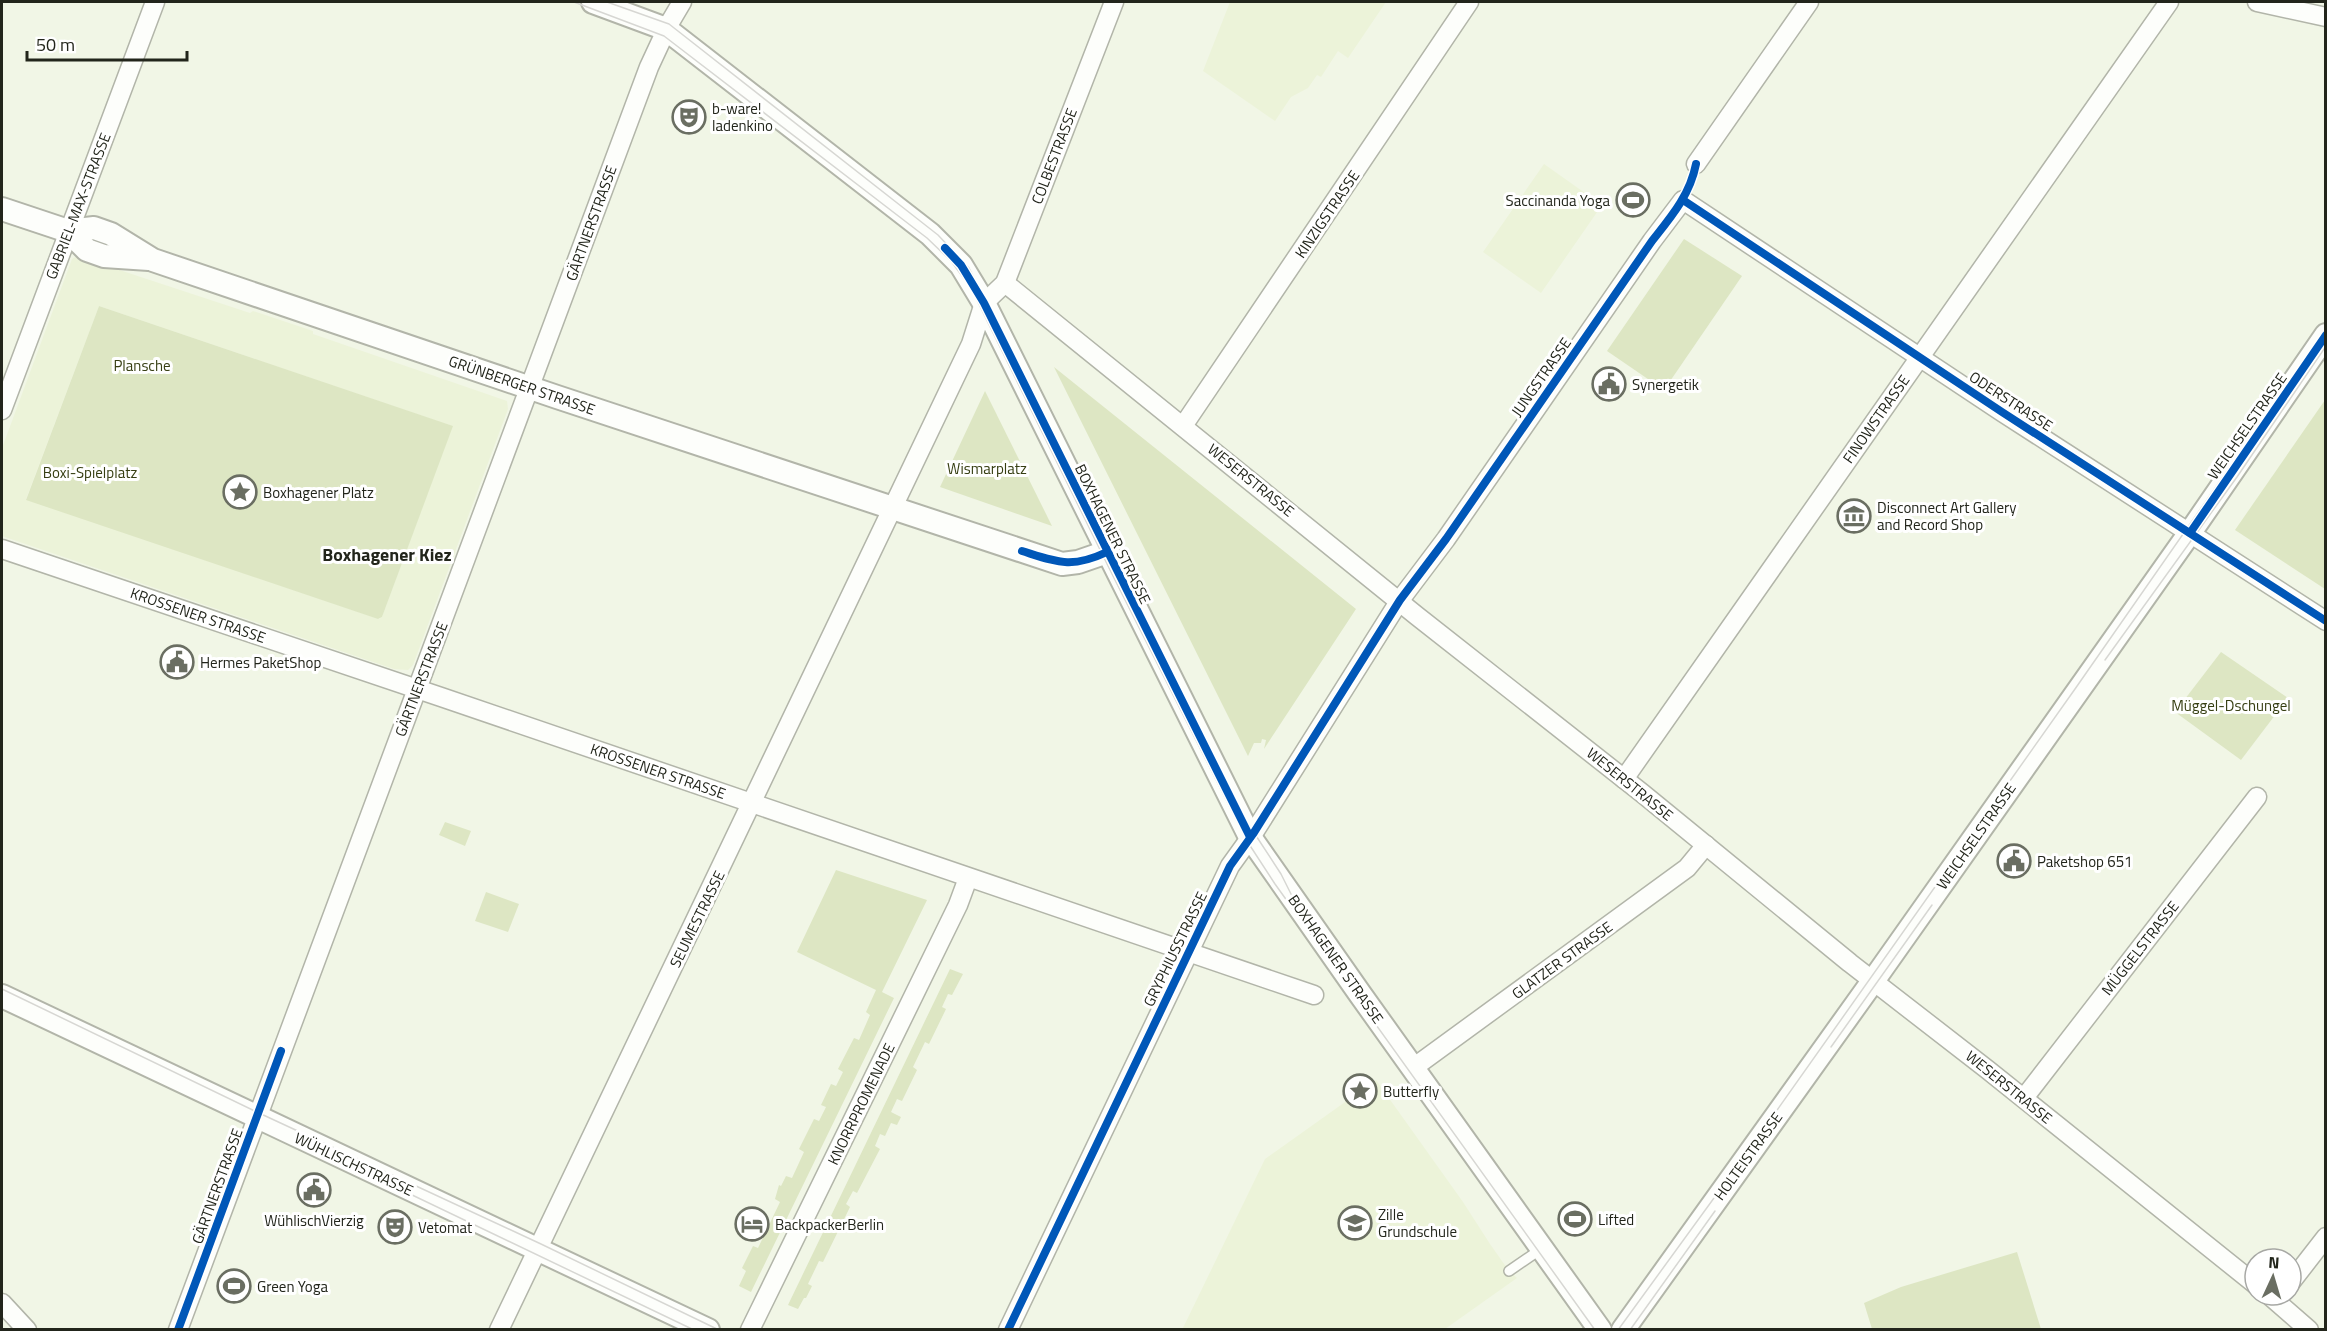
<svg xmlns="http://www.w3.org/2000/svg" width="2327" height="1331" viewBox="0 0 2327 1331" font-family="'Titillium Web',sans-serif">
	<rect width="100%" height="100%" fill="#f1f6e6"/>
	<g fill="#ecf3d9" fill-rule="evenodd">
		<path d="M 1230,2 L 1386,2 L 1348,58 L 1338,51 L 1321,77 L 1317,75 L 1308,88 L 1291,97 L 1275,121 L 1203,71 Z"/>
		<path d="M 1544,164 L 1602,205 L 1541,293 L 1483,252 Z"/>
		<path d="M 77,256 L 250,313 L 253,311 L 313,331 L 313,334 L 507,401 L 508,409 L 413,665 L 408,670 L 394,669 L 2,536 L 2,448 L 72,259 ZM 99,306 L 452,426 L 382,617 L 379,619 L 26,499 Z"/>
		<path d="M 1376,1080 L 1463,1202 L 1490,1244 L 1509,1271 L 1517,1278 L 1445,1329 L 1182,1330 L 1265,1159 Z"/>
	</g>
	<g fill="#dde6c3">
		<path d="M 1684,239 L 1742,276 L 1664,390 L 1607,351 Z"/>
		<path d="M 99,306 L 453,426 L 382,617 L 378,619 L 26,500 Z"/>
		<path d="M 1054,367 L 1356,609 L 1264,749 L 1266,740 L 1262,739 L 1261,743 L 1254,743 L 1248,756 Z"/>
		<path d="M 985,391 L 1052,526 L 940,487 Z"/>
		<path d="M 2325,400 L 2325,589 L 2235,530 Z"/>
		<path d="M 2221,652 L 2288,698 L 2241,760 L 2175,712 Z"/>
		<path d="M 445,822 L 471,831 L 465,846 L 439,835 Z"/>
		<path d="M 836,870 L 927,900 L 882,992 L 894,998 L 751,1292 L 739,1286 L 746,1271 L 742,1268 L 753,1246 L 758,1248 L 780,1202 L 775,1199 L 779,1185 L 781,1186 L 786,1176 L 792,1178 L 804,1152 L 799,1149 L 814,1119 L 819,1121 L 826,1107 L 821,1105 L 831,1084 L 836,1086 L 843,1072 L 838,1069 L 854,1038 L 859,1040 L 870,1015 L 866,1012 L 876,990 L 797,952 Z"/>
		<path d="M 486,892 L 519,904 L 508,932 L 475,921 Z"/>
		<path d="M 950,969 L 963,974 L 952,995 L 948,994 L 942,1007 L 946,1009 L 929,1044 L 925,1042 L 913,1067 L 917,1070 L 902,1101 L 897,1099 L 891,1112 L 901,1117 L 897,1125 L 891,1123 L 885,1136 L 880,1134 L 875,1146 L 880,1149 L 857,1193 L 853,1191 L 846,1204 L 850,1207 L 823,1262 L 819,1261 L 808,1284 L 812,1286 L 806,1298 L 804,1298 L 798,1309 L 788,1305 Z"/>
		<path d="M 2017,1252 L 2041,1329 L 1872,1329 L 1864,1303 L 1901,1287 Z"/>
	</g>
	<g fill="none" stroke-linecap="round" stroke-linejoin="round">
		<g stroke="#b2b5a9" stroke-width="12">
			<path id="service" d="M 1509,1271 L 1541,1249"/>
		</g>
		<g stroke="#b2b5a9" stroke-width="21">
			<g id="minor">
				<path d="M 2257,2 L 2326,17"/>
				<path d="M 1696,164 L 1809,2"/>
				<path d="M 1005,283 L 1417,616 L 1642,793 L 1850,963 L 1988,1070 L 2255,1284"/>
				<path d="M 2,410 L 155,2"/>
				<path d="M 1183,426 L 1469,2"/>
				<path d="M 2,549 L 441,697 L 1314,995"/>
				<path d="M 1624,779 L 2169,2"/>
				<path d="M 1413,1068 L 1687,868 L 1706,845"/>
				<path d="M 2024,1098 L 2257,797"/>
				<path d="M 2291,1282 L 2326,1237"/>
				<path d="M 2269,1295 L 2309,1330"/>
				<path d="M 2,1303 L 27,1330"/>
				<path d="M 178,1330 L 649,67 L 669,24 L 682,2"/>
				<path d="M 499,1330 L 971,344 L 984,303 L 1005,283 L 1114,2"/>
				<path d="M 750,1330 L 958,905 L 968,878"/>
				<path d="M 1008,1330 L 1230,866 L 1253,834 L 1400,600 L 1446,539 L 1652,241 L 1683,200 L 2002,412 L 2326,621"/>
			</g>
		</g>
		<g stroke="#b2b5a9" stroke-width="26">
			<g id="tertiary">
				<path d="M 593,2 L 666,29 L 930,234 L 961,265 L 984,303 L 1250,837 L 1360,994 L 1600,1330"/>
				<path d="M 2,209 L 68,231 L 94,228 L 111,234 L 153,260 L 557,397 L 1062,564 L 1078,562 L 1107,552"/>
				<path d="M 68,231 L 87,250 L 104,256 L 149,259"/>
				<path d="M 2,996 L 708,1330"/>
				<path d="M 1623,1330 L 1873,981 L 2196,524 L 2326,335"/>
			</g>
		</g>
		<use href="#service" stroke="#fdfefb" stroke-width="9"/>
		<use href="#minor" stroke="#fdfefb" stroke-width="18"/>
		<use href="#tertiary" stroke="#fdfefb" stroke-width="22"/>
		<g stroke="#d7d7d3" stroke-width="1.5">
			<path d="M 574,2 L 664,36 L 927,238 L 951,261 L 971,288 L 1115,580 L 1247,841 L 1275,884 L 1595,1330"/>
			<path d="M 607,2 L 669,24 L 938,235 L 969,268 L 1196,720"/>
			<path d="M 2105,660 L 2237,477 L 2326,346"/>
			<path d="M 1247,822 L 1281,874 L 1292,896"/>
			<path d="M 2,989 L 259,1113 L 541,1244 L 719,1330"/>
			<path d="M 1831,1047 L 1932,905"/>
			<path d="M 337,1159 L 694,1330"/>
			<path d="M 1618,1330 L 1746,1154 L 2075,689 L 2326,329"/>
			<path d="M 1630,1330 L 1715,1211"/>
		</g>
		<g stroke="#fff" stroke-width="11">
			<g id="cycleway">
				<path d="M 1683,200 L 2002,412 L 2326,621"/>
				<path d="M 945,248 L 961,265 L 984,303 L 1250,837"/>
				<path d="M 2190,533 L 2326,335"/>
				<path d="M 1022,551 C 1057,562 1071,569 1107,552"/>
				<path d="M 178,1330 L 281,1051"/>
				<path d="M 1008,1330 L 1230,866 L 1253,834 L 1400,600 L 1446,539 L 1652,241 C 1671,217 1690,195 1696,164"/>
			</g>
		</g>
		<use href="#cycleway" stroke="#0057b8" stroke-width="8"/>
	</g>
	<defs>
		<g id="theatre-ring" transform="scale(1.725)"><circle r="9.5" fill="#fff" stroke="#6a6e62" stroke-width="1.5"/><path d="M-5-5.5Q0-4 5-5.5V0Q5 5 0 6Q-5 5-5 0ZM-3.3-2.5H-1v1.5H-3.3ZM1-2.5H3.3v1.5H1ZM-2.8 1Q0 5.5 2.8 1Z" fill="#6a6e62"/></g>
		<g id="stadium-ring" transform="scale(1.725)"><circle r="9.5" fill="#fff" stroke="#6a6e62" stroke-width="1.5"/><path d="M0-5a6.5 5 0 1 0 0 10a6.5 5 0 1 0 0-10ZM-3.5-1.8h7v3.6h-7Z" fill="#6a6e62"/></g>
		<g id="civic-ring" transform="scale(1.725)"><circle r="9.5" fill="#fff" stroke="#6a6e62" stroke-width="1.5"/><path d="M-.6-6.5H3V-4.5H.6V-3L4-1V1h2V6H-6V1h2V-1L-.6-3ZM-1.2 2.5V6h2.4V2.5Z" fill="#6a6e62"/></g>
		<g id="sight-ring" transform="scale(1.725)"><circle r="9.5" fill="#fff" stroke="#6a6e62" stroke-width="1.5"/><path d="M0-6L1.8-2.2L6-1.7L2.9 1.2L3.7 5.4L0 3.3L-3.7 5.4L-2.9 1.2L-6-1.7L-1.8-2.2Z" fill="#6a6e62"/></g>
		<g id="museum-ring" transform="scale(1.725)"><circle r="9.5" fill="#fff" stroke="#6a6e62" stroke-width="1.5"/><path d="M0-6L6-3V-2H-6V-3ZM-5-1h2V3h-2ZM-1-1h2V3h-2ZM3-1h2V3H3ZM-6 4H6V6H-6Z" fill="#6a6e62"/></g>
		<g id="school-ring" transform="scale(1.725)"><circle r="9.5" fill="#fff" stroke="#6a6e62" stroke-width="1.5"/><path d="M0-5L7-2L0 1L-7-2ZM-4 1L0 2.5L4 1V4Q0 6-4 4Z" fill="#6a6e62"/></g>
		<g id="hotel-ring" transform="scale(1.725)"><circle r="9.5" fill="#fff" stroke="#6a6e62" stroke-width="1.5"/><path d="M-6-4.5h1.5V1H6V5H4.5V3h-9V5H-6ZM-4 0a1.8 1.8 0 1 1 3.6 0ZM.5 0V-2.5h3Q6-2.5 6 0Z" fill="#6a6e62"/></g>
	</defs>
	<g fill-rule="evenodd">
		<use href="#theatre-ring" x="689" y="117"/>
		<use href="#stadium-ring" x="1633" y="200"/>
		<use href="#civic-ring" x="1609" y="384"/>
		<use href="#sight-ring" x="240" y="492"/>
		<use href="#museum-ring" x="1854" y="516"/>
		<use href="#civic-ring" x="177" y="662"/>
		<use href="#civic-ring" x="2014" y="861"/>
		<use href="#sight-ring" x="1360" y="1091"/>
		<use href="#civic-ring" x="314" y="1190"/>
		<use href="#stadium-ring" x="1575" y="1219"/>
		<use href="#school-ring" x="1355" y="1223"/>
		<use href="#hotel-ring" x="752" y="1224"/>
		<use href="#theatre-ring" x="395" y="1227"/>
		<use href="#stadium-ring" x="234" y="1286"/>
	</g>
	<g text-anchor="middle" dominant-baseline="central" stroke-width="6" stroke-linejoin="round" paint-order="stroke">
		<g font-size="15" fill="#22251b" stroke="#fff" text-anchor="start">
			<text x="712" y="108">b-ware!<tspan x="712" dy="17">ladenkino</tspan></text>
			<text x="1610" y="200" text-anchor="end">Saccinanda Yoga</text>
			<text x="1632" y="384">Synergetik</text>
			<text x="263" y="492">Boxhagener Platz</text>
			<text x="1877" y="507">Disconnect Art Gallery<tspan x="1877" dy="17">and Record Shop</tspan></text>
			<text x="200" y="662">Hermes PaketShop</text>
			<text x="2037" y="861">Paketshop 651</text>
			<text x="1383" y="1091">Butterfly</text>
			<text x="1378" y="1214">Zille<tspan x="1378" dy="17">Grundschule</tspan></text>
			<text x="1598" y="1219">Lifted</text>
			<text x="314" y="1220" text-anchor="middle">WühlischVierzig</text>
			<text x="775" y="1224">BackpackerBerlin</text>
			<text x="418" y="1227">Vetomat</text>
			<text x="257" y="1286">Green Yoga</text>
		</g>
		<g font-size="15" fill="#22251b" stroke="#fff">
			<text transform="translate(1054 156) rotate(-69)">COLBESTRASSE</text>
			<text transform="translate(78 206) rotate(-69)">GABRIEL-MAX-STRASSE</text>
			<text transform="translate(1327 214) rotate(-56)">KINZIGSTRASSE</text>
			<text transform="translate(591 223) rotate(-70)">GÄRTNERSTRASSE</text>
			<text transform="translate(1541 377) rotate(-55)">JUNGSTRASSE</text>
			<text transform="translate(522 385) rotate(19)">GRÜNBERGER STRASSE</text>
			<text transform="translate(2011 401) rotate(33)">ODERSTRASSE</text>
			<text transform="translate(1876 419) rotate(-55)">FINOWSTRASSE</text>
			<text transform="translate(2247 426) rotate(-55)">WEICHSELSTRASSE</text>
			<text transform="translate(1251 480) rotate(39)">WESERSTRASSE</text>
			<text transform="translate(1113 534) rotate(64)">BOXHAGENER STRASSE</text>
			<text transform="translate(198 615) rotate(19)">KROSSENER STRASSE</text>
			<text transform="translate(421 679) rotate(-69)">GÄRTNERSTRASSE</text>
			<text transform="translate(658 771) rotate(19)">KROSSENER STRASSE</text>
			<text transform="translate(1630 784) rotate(39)">WESERSTRASSE</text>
			<text transform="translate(1976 836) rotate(-55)">WEICHSELSTRASSE</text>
			<text transform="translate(697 919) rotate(-64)">SEUMESTRASSE</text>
			<text transform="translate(2140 948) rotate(-52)">MÜGGELSTRASSE</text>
			<text transform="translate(1175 949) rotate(-64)">GRYPHIUSSTRASSE</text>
			<text transform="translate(1336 959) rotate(55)">BOXHAGENER STRASSE</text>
			<text transform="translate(1562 960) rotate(-36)">GLATZER STRASSE</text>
			<text transform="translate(2009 1087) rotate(39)">WESERSTRASSE</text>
			<text transform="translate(861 1104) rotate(-64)">KNORRPROMENADE</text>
			<text transform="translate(1748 1156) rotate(-54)">HOLTEISTRASSE</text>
			<text transform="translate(354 1164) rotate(25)">WÜHLISCHSTRASSE</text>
			<text transform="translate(217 1186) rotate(-70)">GÄRTNERSTRASSE</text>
		</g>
		<g font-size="15" fill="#363e12" stroke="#fff">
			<text x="142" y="365">Plansche</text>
			<text x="987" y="468">Wismarplatz</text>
			<text x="90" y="472">Boxi-Spielplatz</text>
			<text x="2231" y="705">Müggel-Dschungel</text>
		</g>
		<g font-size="18" font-weight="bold" fill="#22251b" stroke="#fff">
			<text x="387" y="554">Boxhagener Kiez</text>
		</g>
	</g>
	<rect width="2327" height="1331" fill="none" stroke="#22251b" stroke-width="6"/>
	<g transform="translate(2273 1277) rotate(4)"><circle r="28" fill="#ffffff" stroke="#a7a8a4" stroke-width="1.5"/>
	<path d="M0-4.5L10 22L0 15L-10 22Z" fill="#6a6e62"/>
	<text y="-9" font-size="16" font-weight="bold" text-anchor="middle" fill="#22251b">N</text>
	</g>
	<path d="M27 51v9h160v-9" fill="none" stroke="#22251b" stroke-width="3"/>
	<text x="36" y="51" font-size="18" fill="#22251b" stroke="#ffffff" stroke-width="4.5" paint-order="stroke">50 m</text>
</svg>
